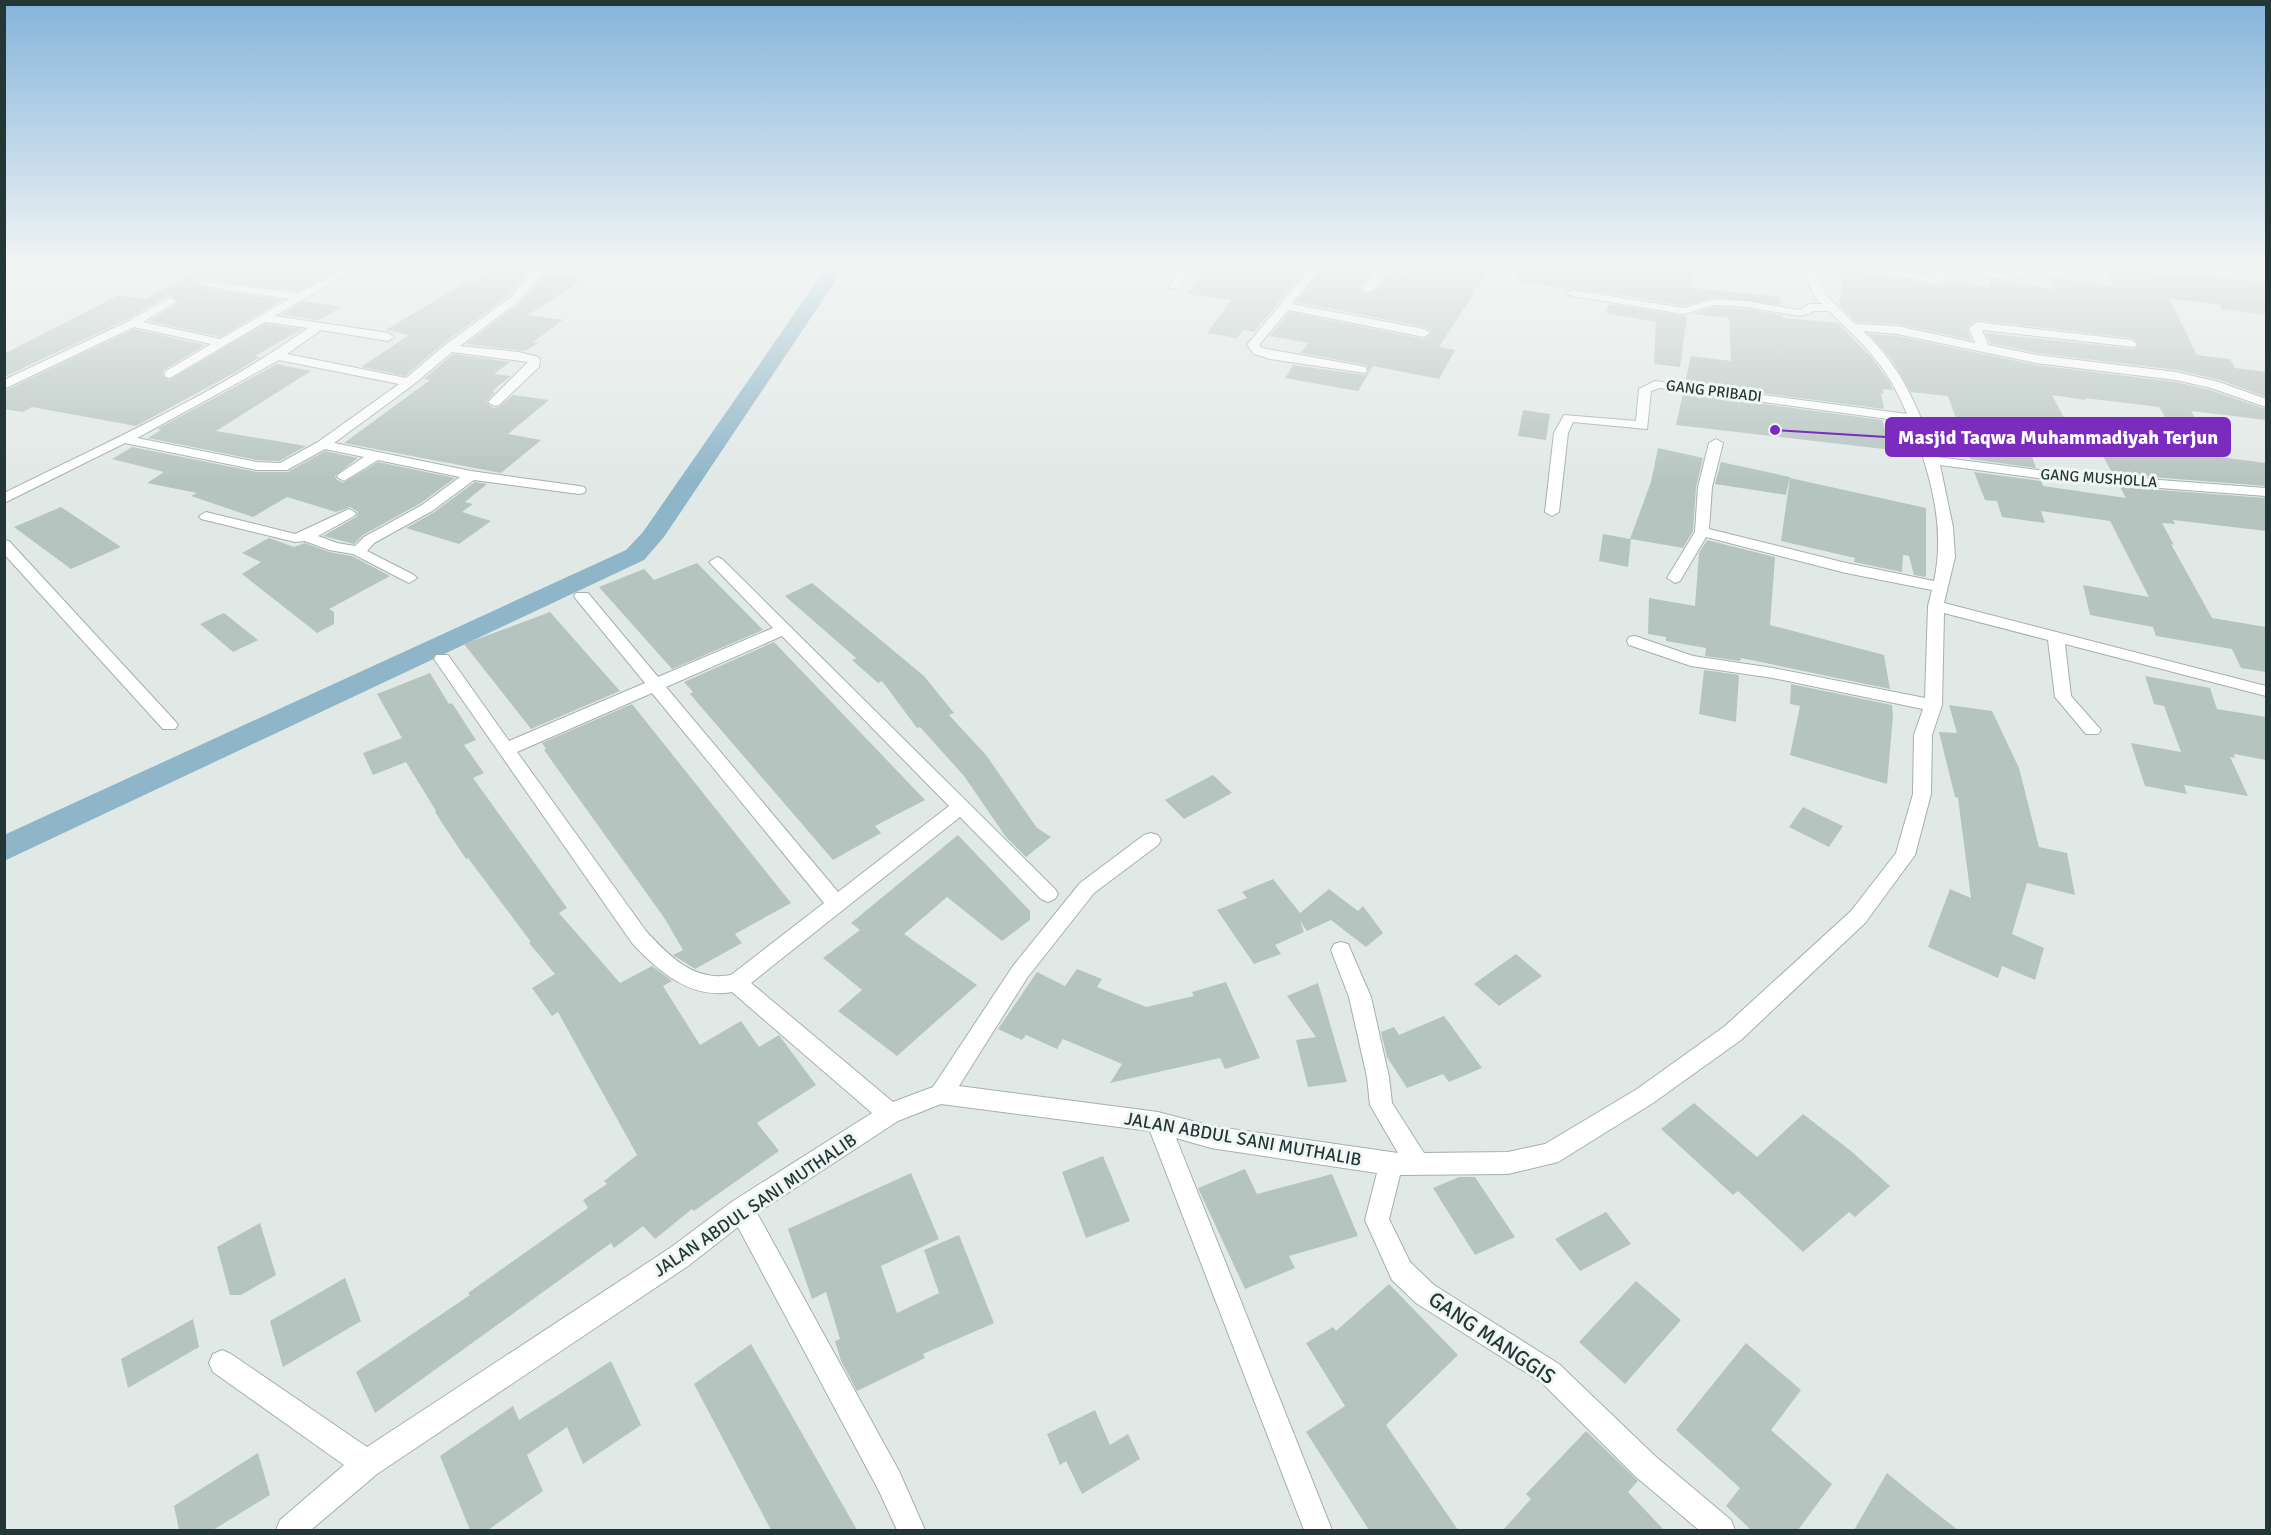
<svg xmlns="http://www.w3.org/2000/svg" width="2271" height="1535" viewBox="0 0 2271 1535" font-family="Signika,sans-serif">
	<rect width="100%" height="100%" fill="#e1e9e7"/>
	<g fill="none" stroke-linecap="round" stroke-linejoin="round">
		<path fill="#8fb5c8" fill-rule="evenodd" d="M 827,267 L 845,267 L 664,537 L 644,560 L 4,861 L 4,835 L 626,550 L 643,532 Z"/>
	</g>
	<g fill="#b6c4c0">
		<path d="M 205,267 L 341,267 L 299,291 L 199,279 L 195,283 L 203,288 L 282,300 L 220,337 L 149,321 L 179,302 L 172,296 L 166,297 L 128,319 L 4,377 L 4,354 L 119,295 L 145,299 Z"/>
		<path d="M 499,267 L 528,272 L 509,295 L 444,343 L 405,376 L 361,367 L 409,335 L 386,330 L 469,280 L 476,281 Z"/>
		<path d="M 1204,267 L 1308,267 L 1254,332 L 1243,330 L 1237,338 L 1207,333 L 1231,300 L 1187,294 Z"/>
		<path d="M 1324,267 L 1375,268 L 1360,288 L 1364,293 L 1374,292 L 1390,271 L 1404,274 L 1409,267 L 1456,267 L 1487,273 L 1439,347 L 1455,350 L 1439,379 L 1373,366 L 1358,391 L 1285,378 L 1293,365 L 1365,375 L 1369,371 L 1366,365 L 1301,353 L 1308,343 L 1270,336 L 1289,312 L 1424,339 L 1432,332 L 1424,327 L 1296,302 Z"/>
		<path d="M 1518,267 L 1634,267 L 1634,272 L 1639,274 L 1649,267 L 1695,267 L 1692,272 L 1695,272 L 1688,287 L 1780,297 L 1781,305 L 1715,297 L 1684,306 L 1613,294 L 1518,282 Z"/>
		<path d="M 1842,267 L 1854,267 L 1861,272 L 1935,285 L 1945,283 L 1948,280 L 1990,288 L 1991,280 L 2053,289 L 2050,277 L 2113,286 L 2106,267 L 2182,277 L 2179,273 L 2241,280 L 2244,278 L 2266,284 L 2266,315 L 2222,309 L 2220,305 L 2169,298 L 2197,355 L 2230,359 L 2235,368 L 2266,372 L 2266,397 L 2220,380 L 2177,370 L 2036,353 L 1990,343 L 1985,333 L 2135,349 L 2139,344 L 2131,338 L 1977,320 L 1967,327 L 1971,340 L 1897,324 L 1856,322 L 1840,306 Z"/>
		<path d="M 546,272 L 583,279 L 528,315 L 563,320 L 533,342 L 538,343 L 525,351 L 466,344 L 520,303 Z"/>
		<path d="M 304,301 L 342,307 L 319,320 L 282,315 Z"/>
		<path d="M 1609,304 L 1687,316 L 1680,367 L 1654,364 L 1656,322 L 1606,313 Z"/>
		<path d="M 1715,307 L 1747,309 L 1782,315 L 1783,318 L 1838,323 L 1873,359 L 1890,383 L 1893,390 L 1883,389 L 1884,394 L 1881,393 L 1884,409 L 1685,383 L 1691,356 L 1731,361 L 1729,318 L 1693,314 Z"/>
		<path d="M 265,324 L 302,329 L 255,356 L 260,357 L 234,373 L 136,426 L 32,407 L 23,412 L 4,409 L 4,391 L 134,329 L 205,345 L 164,370 L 162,375 L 169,380 Z"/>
		<path d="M 1869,334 L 1897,336 L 2036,365 L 2176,382 L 2210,390 L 2266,409 L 2266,420 L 2191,411 L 2219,457 L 2266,463 L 2266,486 L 2113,474 L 2097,446 L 2188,455 L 2159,407 L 2085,398 L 2086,400 L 2052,395 L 2079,446 L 2026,439 L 2036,468 L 1970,459 L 1948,396 L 1911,392 L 1891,359 Z"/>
		<path d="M 453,354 L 510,362 L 494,374 L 511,376 L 492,391 L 495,392 L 486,402 L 493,408 L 499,407 L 513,395 L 549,400 L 508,434 L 541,440 L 501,473 L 344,443 L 430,380 L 424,379 Z"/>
		<path d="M 277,364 L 311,371 L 216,431 L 306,446 L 279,461 L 257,460 L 148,438 L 161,430 L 157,429 Z"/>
		<path d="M 1683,393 L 1882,420 L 1892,450 L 1676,425 Z"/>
		<path d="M 1523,410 L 1550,414 L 1546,440 L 1518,436 Z"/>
		<path d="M 132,447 L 257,472 L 288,472 L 325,451 L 358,458 L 335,476 L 336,479 L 343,483 L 378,462 L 455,478 L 421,503 L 363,535 L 354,544 L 323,536 L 356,517 L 358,512 L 350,507 L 336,512 L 287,497 L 253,517 L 191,496 L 197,493 L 147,483 L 164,472 L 112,459 Z"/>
		<path d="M 1658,448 L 1703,458 L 1696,487 L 1693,531 L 1683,548 L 1631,539 L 1628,567 L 1599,561 L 1603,534 L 1630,539 L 1651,482 Z"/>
		<path d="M 1721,462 L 1790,477 L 1786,495 L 1715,484 Z"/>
		<path d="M 1974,472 L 2041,481 L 2043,486 L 2126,498 L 2120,487 L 2266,498 L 2266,531 L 2173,520 L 2175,524 L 2162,523 L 2174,545 L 2171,544 L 2212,618 L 2266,627 L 2266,672 L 2241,668 L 2232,649 L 2156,636 L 2153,627 L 2090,615 L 2083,585 L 2149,597 L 2110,521 L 2041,511 L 2045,523 L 2002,517 L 1997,501 L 1985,500 Z"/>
		<path d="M 1790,478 L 1926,508 L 1926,577 L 1914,575 L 1909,556 L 1903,555 L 1902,572 L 1854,562 L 1855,558 L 1781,541 Z"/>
		<path d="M 475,482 L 487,484 L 465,502 L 473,504 L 462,512 L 491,521 L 459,544 L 406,528 L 433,513 Z"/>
		<path d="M 61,507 L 121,547 L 71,569 L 14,527 Z"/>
		<path d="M 269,538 L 294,547 L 305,543 L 329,552 L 352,556 L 390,576 L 329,609 L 334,612 L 334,624 L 317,633 L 242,574 L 261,562 L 242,553 Z"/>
		<path d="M 1707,540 L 1775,557 L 1770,625 L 1884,655 L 1890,689 L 1741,658 L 1740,661 L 1705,656 L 1706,648 L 1666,641 L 1666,637 L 1648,634 L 1649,598 L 1695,606 L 1699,553 Z"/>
		<path d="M 697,563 L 763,630 L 672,669 L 599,587 L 644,569 L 654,580 Z"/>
		<path d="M 812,583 L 924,676 L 954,713 L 949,715 L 986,755 L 1037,828 L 1051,837 L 1026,857 L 1006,837 L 964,776 L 920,727 L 917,728 L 882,681 L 878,683 L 852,660 L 856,658 L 785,596 Z"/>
		<path d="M 550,612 L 620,691 L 531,729 L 464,644 Z"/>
		<path d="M 224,613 L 258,640 L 233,652 L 200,624 Z"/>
		<path d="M 774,642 L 925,800 L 875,826 L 881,833 L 833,860 L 690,694 L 693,692 L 684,682 Z"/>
		<path d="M 1704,670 L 1739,675 L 1736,722 L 1699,714 Z"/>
		<path d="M 430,673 L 449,704 L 452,703 L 476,740 L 464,745 L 484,773 L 473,778 L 567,908 L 559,913 L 620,983 L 652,966 L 672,981 L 663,986 L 700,1045 L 741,1021 L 759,1047 L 779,1035 L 816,1085 L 757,1123 L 779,1151 L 694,1211 L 692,1209 L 655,1239 L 643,1226 L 614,1248 L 611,1243 L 375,1413 L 356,1372 L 470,1295 L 468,1293 L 588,1208 L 583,1200 L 607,1184 L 604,1181 L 637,1155 L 558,1012 L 552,1016 L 532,988 L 555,974 L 529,943 L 531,942 L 468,858 L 466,859 L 435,812 L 436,811 L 406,762 L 373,775 L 363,753 L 402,738 L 377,694 Z"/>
		<path d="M 2145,676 L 2210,688 L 2217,709 L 2266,717 L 2266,760 L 2234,754 L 2235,758 L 2230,757 L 2248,796 L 2184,785 L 2187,794 L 2145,786 L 2131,743 L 2181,752 L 2164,706 L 2154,704 Z"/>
		<path d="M 1791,684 L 1892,705 L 1893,716 L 1887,784 L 1790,755 L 1800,706 L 1790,704 Z"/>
		<path d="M 632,704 L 791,903 L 735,934 L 742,943 L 695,969 L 673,955 L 683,950 L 665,919 L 544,750 L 546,749 L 542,743 Z"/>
		<path d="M 1949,705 L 1992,711 L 2019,768 L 2039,847 L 2067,853 L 2075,895 L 2027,883 L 2012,934 L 2044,948 L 2035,980 L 2002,966 L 1998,978 L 1928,947 L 1950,889 L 1971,898 L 1958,798 L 1955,797 L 1939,732 L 1957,733 Z"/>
		<path d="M 1213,775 L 1232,793 L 1184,819 L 1165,800 Z"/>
		<path d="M 1803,807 L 1843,826 L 1829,847 L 1789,827 Z"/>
		<path d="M 958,835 L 1030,911 L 1030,920 L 1002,941 L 947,897 L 904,934 L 977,985 L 897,1056 L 838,1011 L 862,990 L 823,958 L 860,930 L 851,923 Z"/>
		<path d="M 1273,879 L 1300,913 L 1329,889 L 1358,911 L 1363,906 L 1383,933 L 1366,947 L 1331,920 L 1307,931 L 1300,921 L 1304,932 L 1275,945 L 1281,954 L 1254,964 L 1217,910 L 1247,898 L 1242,892 Z"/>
		<path d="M 1516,954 L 1542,976 L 1499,1006 L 1474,984 Z"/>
		<path d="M 1077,969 L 1102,979 L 1097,987 L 1146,1007 L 1194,996 L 1192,992 L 1226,982 L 1260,1058 L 1225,1069 L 1220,1058 L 1110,1083 L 1122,1064 L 1063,1039 L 1057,1049 L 1026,1035 L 1022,1040 L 998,1029 L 1037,972 L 1065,986 Z"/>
		<path d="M 1318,983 L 1347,1082 L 1308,1087 L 1296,1040 L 1316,1037 L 1287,996 Z"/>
		<path d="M 1444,1016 L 1482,1068 L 1449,1082 L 1443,1074 L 1407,1088 L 1387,1057 L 1381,1032 L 1394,1027 L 1399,1035 Z"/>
		<path d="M 1694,1103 L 1757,1157 L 1803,1114 L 1851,1151 L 1890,1186 L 1855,1217 L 1849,1212 L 1803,1252 L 1738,1191 L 1733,1195 L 1661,1129 Z"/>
		<path d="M 1103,1156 L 1130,1221 L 1086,1238 L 1062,1172 Z"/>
		<path d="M 1245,1169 L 1257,1194 L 1332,1174 L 1358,1236 L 1289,1256 L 1295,1268 L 1245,1289 L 1198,1188 Z"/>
		<path d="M 911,1173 L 939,1239 L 881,1266 L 897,1313 L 939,1293 L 924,1250 L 959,1235 L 994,1323 L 923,1354 L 925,1358 L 857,1391 L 841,1361 L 835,1341 L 840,1339 L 826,1292 L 812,1299 L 788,1229 Z"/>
		<path d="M 1459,1177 L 1475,1177 L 1515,1237 L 1475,1255 L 1433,1188 Z"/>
		<path d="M 1606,1212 L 1631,1244 L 1580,1271 L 1555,1239 Z"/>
		<path d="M 260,1223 L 276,1275 L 241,1295 L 230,1295 L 217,1247 Z"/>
		<path d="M 345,1278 L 361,1321 L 283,1367 L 270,1321 Z"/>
		<path d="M 1636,1281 L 1681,1320 L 1625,1384 L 1579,1342 Z"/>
		<path d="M 1389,1284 L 1458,1355 L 1386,1425 L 1458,1530 L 1369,1530 L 1306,1432 L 1345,1406 L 1306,1343 L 1333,1327 L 1336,1331 Z"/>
		<path d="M 193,1319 L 199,1347 L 128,1388 L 121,1359 Z"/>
		<path d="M 1746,1343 L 1801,1390 L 1771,1430 L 1832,1484 L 1798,1530 L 1751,1530 L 1726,1506 L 1740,1488 L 1676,1430 Z"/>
		<path d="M 751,1344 L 857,1530 L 771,1530 L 694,1384 Z"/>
		<path d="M 611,1361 L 641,1425 L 583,1464 L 567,1427 L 527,1455 L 543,1491 L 488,1530 L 470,1530 L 440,1456 L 513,1406 L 519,1420 Z"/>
		<path d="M 1095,1410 L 1110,1445 L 1128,1434 L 1140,1459 L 1082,1494 L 1066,1461 L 1060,1465 L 1047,1434 Z"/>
		<path d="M 1586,1431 L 1638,1481 L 1628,1492 L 1664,1530 L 1503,1530 L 1531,1499 L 1526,1494 Z"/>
		<path d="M 258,1453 L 270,1495 L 213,1530 L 179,1530 L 174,1506 Z"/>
		<path d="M 1887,1473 L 1927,1506 L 1958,1530 L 1854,1530 Z"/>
	</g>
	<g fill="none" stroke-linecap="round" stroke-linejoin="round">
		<g stroke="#a4b0ae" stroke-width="2">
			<g id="minor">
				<path d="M 346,267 L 359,267 L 275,316 L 388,333 L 394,337 L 388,341 L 321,330 L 287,354 L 406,378 L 445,345 L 511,297 L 535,267 L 546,267 L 519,301 L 460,346 L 519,352 L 538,357 L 540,360 L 539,367 L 499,405 L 494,406 L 488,402 L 528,362 L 452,352 L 413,385 L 334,443 L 471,471 L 579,486 L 584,487 L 586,490 L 584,493 L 579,494 L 474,480 L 432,511 L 374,543 L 367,551 L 414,575 L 417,578 L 409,583 L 353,554 L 329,550 L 305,541 L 295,542 L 201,519 L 199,516 L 206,512 L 295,534 L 349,509 L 356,513 L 354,516 L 318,536 L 337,543 L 355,546 L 364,537 L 422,505 L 460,477 L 378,460 L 344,481 L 337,477 L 339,474 L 364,457 L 325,449 L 287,470 L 257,470 L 125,443 L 4,503 L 4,493 C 107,442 214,395 308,328 L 265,322 L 170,378 L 166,377 L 164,374 L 166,371 L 211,344 L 134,327 L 4,389 L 4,380 L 129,321 L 167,299 L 171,298 L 177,301 L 143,322 L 220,339 L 289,299 L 203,286 L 197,283 L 199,281 L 299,293 ZM 279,360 L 399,384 L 318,442 L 280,463 L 257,462 L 137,438 Z"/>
				<path d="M 1182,267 L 1193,267 L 1179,288 L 1171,288 L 1169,286 Z"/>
				<path d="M 1311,267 L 1322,267 L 1292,304 L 1424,329 L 1430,333 L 1424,337 L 1288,310 L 1259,345 L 1262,348 L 1361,366 L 1365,367 L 1367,370 L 1365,373 L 1270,359 L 1254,354 L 1247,345 Z"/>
				<path d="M 1379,267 L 1390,267 L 1372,291 L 1364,291 L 1362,289 Z"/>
				<path d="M 1636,267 L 1647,267 L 1640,272 L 1636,271 Z"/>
				<path d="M 1801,267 L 1811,267 L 1826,295 L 1855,324 L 1897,326 L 1975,343 L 1969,328 L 1977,322 L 2131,340 L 2137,344 L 2135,347 L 1982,330 L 1988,345 L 2036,355 L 2176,372 L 2219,382 L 2266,399 L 2266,407 L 2211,388 L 2176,380 L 2036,363 L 1897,334 L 1863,331 C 1905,371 1916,406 1937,457 L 2053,472 L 2266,488 L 2266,496 L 2053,480 L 1940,465 L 1953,527 L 1955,557 L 1944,603 L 2266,686 L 2266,696 L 2065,644 L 2071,696 L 2101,730 L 2098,734 L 2086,734 L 2055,697 L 2048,640 L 1944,613 L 1942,705 L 1932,735 L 1931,794 L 1915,855 L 1865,923 L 1741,1040 L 1653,1103 L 1558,1162 L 1508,1174 L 1400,1175 L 1389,1219 L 1410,1262 L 1434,1285 L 1559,1364 L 1655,1456 L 1731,1520 L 1735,1530 L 1699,1530 L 1635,1476 L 1541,1382 L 1416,1303 L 1392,1280 L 1365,1220 L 1377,1173 L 1211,1148 L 1176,1138 L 1332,1530 L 1304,1530 L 1150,1131 L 941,1104 L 898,1121 L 757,1213 L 899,1471 L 925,1530 L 897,1530 L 879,1491 L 738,1227 L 688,1266 L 377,1474 L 311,1530 L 276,1530 L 280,1520 L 344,1465 L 213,1372 L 209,1363 L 213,1354 L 222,1350 L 231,1354 L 367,1447 L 670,1248 L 733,1201 L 872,1113 L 732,992 C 691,1000 658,971 632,943 L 434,659 L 436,655 L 448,655 L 509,741 L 645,683 L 576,599 L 574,596 L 576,593 L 588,593 L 658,677 L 773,628 L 709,562 L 717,557 L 722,559 L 1055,889 L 1058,894 L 1055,899 L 1048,902 L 1041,899 L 960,817 L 751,983 L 893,1102 L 933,1087 L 1013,966 L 1080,883 L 1144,835 L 1151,833 L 1158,835 L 1161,840 L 1158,845 L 1094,893 L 1027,978 L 959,1086 L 1158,1112 L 1211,1126 L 1398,1153 L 1370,1105 L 1367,1077 L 1349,997 L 1331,950 L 1334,944 L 1341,942 L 1348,944 L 1371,997 L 1389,1077 L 1392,1103 L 1424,1153 L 1508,1152 L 1545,1144 L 1637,1089 L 1725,1026 L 1851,911 L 1896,853 L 1913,794 L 1914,735 L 1923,709 L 1773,678 L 1691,666 L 1629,645 L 1627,641 L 1629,637 L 1635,636 L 1693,656 L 1773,668 L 1925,698 L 1928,606 L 1932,590 L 1846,573 L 1706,537 L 1680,581 L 1675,583 L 1667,578 L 1695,532 L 1698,487 L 1709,443 L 1716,439 L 1723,443 L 1712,487 L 1709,529 L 1846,563 L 1934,581 C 1946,527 1930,472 1910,422 L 1660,388 L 1651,391 L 1647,429 L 1573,422 L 1568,433 L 1559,512 L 1552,516 L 1545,512 L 1554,433 L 1564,415 L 1636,421 L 1639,389 L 1655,381 L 1907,414 C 1887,365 1866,347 1829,311 L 1813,311 L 1811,313 L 1799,316 L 1747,307 L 1715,305 L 1684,314 L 1572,296 L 1566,293 L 1572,290 L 1684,308 L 1715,299 L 1747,301 L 1799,310 L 1810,304 L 1822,304 L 1815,297 ZM 782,636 L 949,806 L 838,892 L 666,687 ZM 652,693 L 824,903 L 731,975 C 694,982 669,956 646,931 L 517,752 Z"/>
				<path d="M 1856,267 L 1880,267 L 1935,277 L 1942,267 L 1964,267 L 2012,274 L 2026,267 L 2040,267 L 2013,281 L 1950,271 L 1945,281 L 1935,283 L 1861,270 Z"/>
				<path d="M 4,540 L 9,541 L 175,721 L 178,725 L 175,729 L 163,729 L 4,554 Z"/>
			</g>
		</g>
		<use href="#minor" fill="#fff" fill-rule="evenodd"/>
	</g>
	<linearGradient id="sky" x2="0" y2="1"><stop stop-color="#84b4db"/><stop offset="0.55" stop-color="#f2f5f4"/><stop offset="1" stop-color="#f2f5f4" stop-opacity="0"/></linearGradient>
	<rect width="2271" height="482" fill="url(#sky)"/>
	<g text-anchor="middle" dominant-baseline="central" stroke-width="6" stroke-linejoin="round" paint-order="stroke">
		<g font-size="15" fill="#233836" stroke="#f0f6f4">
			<text transform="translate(1714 391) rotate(7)">GANG PRIBADI</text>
			<text transform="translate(2099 478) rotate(4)">GANG MUSHOLLA</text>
		</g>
		<g font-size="18" fill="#233836" stroke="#f0f6f4">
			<text transform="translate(1243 1139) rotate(10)">JALAN ABDUL SANI MUTHALIB</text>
			<text transform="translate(755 1205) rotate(-34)">JALAN ABDUL SANI MUTHALIB</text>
		</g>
		<g font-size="21" fill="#233836" stroke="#f0f6f4">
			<text transform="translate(1492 1338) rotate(34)">GANG MANGGIS</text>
		</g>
	</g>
	<path fill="none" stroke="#7b2cbf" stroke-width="2" d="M1775 430L1886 437"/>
	<circle fill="#7b2cbf" stroke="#f0f6f4" stroke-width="2" cx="1775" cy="430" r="6"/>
	<rect fill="#7b2cbf" stroke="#7b2cbf" stroke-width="2" x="1886" y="418" width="344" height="38" rx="6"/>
	<g font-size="20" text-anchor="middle" font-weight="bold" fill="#fff">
		<text x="2058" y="444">Masjid Taqwa Muhammadiyah Terjun</text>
	</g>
	<rect width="2271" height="1535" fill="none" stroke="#233836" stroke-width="12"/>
</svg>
